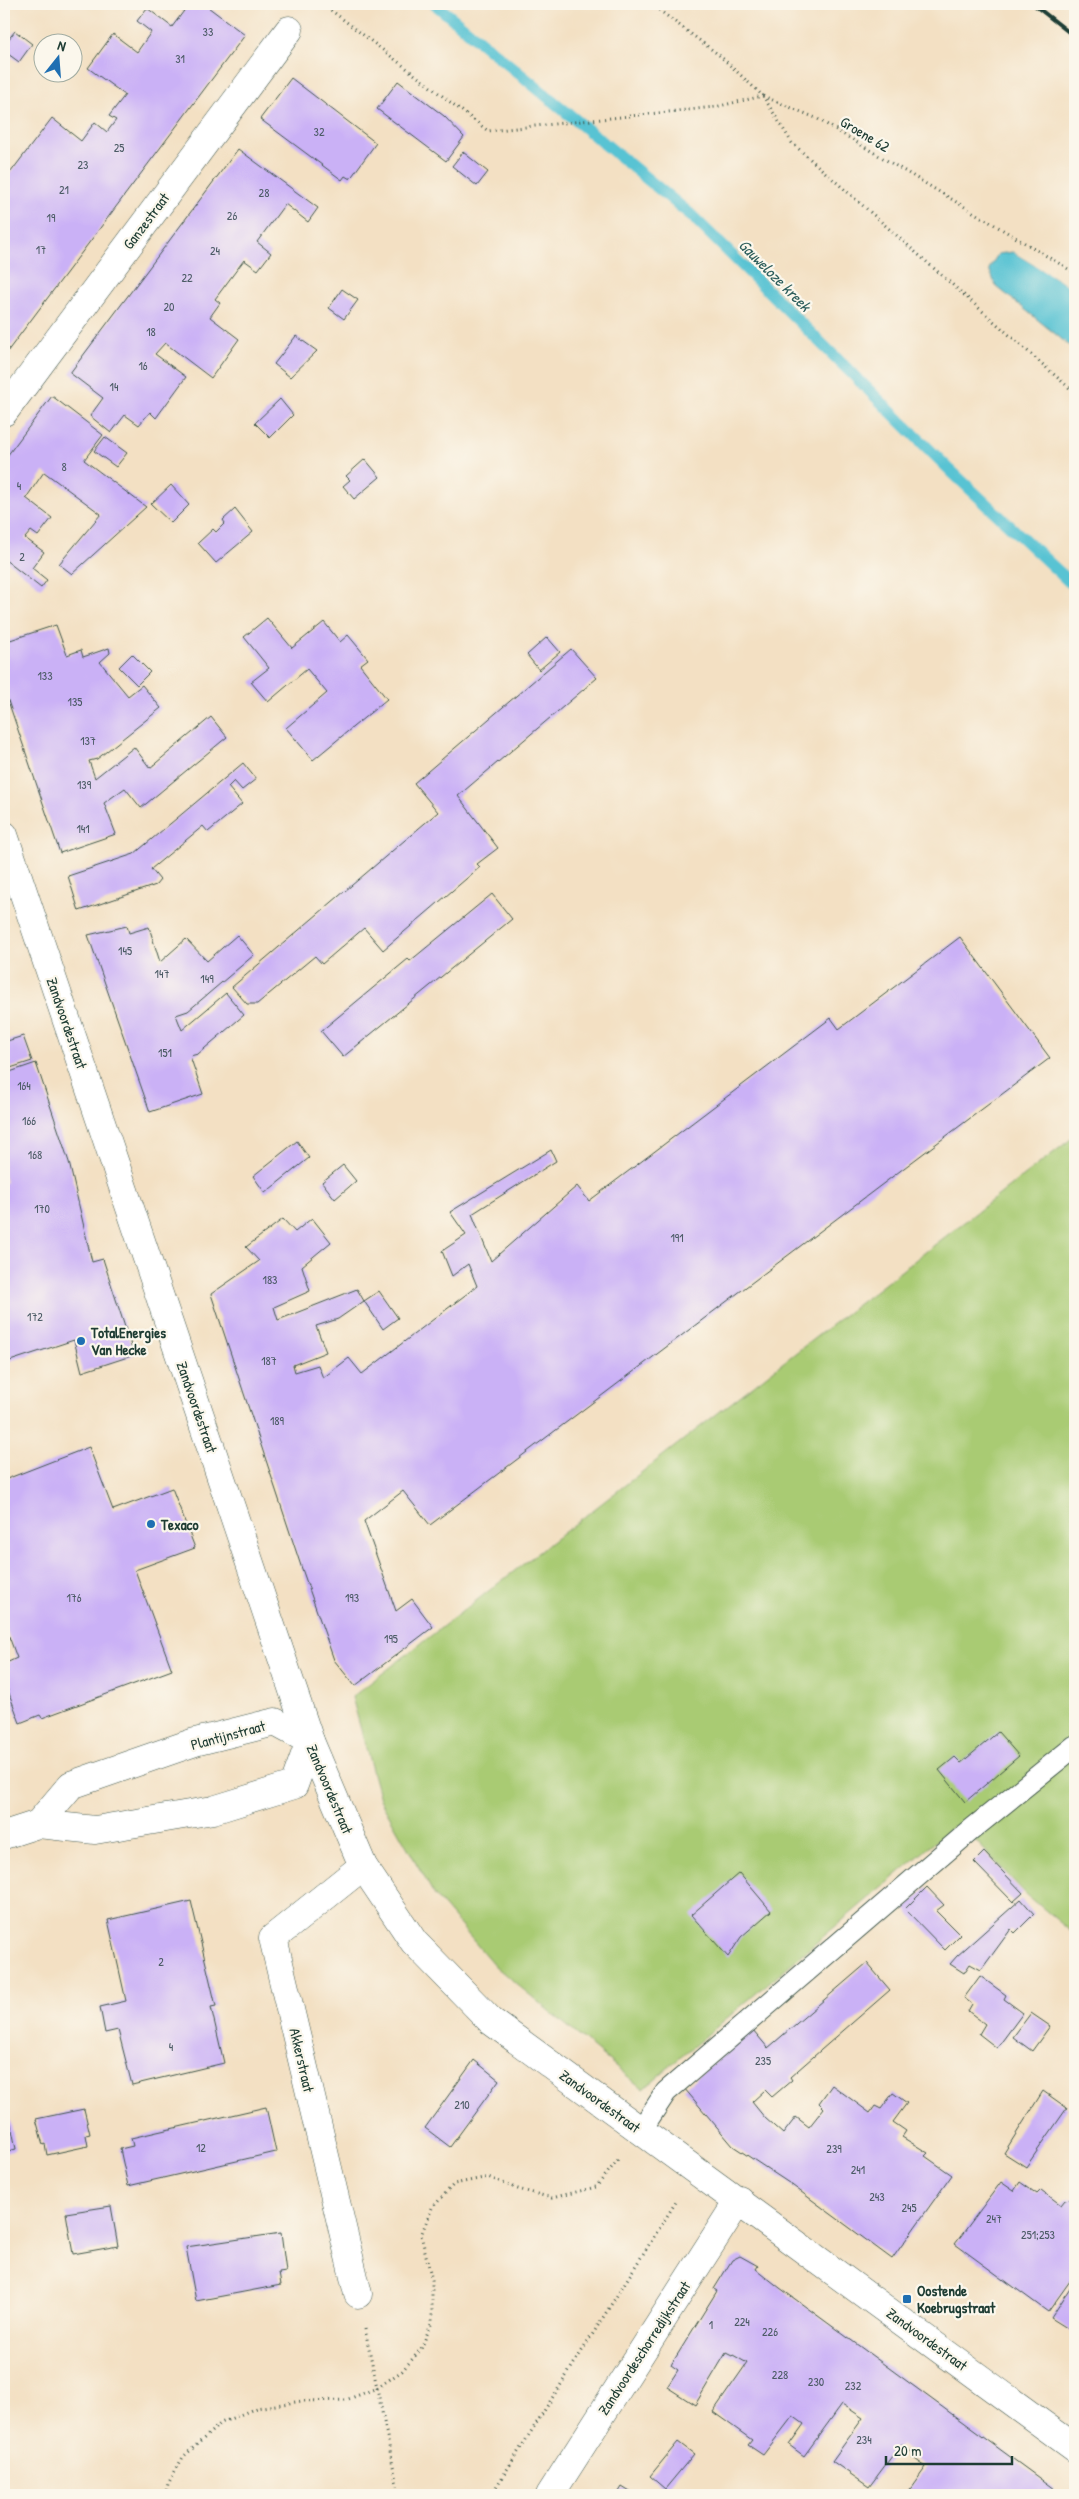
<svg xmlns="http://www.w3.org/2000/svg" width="1079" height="2499" viewBox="0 0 1079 2499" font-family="'Patrick Hand',sans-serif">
	<rect width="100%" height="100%" fill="#fbf7ec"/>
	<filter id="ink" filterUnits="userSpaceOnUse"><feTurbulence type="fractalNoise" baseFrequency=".02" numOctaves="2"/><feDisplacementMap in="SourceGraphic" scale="10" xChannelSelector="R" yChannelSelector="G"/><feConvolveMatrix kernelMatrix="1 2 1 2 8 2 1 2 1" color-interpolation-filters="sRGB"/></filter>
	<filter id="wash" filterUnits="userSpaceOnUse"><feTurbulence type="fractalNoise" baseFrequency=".0096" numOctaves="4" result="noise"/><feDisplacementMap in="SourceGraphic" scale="20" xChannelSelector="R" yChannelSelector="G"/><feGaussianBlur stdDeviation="1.12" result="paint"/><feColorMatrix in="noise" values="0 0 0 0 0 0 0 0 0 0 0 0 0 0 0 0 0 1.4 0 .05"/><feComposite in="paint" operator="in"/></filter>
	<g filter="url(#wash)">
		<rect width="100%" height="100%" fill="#f3e0c3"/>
		<path fill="#a9cb73" stroke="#648454" d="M 1075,1136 L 1075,1935 L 1026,1894 L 976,1841 L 953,1827 L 643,2089 L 495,1966 L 435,1896 L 380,1799 L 352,1697 Z"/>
		<path fill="#58c3d3" stroke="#3c8084" d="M 1013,252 L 1075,290 L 1075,350 L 996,286 L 989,269 L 998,254 Z"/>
		<path fill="#f3e0c3" d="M 1014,250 L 1075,287 L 1075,290 L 1013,252 Z"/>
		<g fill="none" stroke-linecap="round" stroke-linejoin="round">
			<path stroke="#58c3d3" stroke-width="12" d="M 435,4 L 691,215 L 951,471 L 1075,587"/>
		</g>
		<g id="blocks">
			<g fill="#cab1f6">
				<path d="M 189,4 L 204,4 L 245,35 L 4,356 L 4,181 L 52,118 L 81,141 L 95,122 L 107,132 L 116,120 L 109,116 L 125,95 L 88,68 L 113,34 L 137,52 L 151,32 L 137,21 L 147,8 L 172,27 Z"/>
				<path d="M 15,31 L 32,44 L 19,62 L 4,51 L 4,45 Z"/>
				<path d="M 291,78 L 376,143 L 350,179 L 345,176 L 342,180 L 260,119 Z"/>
				<path d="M 398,81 L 444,116 L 464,137 L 446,161 L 377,109 Z"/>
				<path d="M 238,149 L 318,208 L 308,222 L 285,204 L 257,242 L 271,253 L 258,270 L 244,260 L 215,299 L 220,303 L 210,317 L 239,339 L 211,378 L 165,343 L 155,354 L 186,377 L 156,418 L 150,412 L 139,425 L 125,415 L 111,433 L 90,416 L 103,398 L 70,373 Z"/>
				<path d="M 463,152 L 488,172 L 477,186 L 452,166 Z"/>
				<path d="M 342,289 L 358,300 L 344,319 L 329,308 Z"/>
				<path d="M 296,336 L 317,351 L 290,377 L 274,364 Z"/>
				<path d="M 52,396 L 103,435 L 84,460 L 146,507 L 72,574 L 59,564 L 101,514 L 44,472 L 26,498 L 52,518 L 38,536 L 31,531 L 25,538 L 44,552 L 32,568 L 47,580 L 41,588 L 4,559 L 4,460 Z"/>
				<path d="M 280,399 L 293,415 L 270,438 L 255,423 Z"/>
				<path d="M 105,437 L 127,453 L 116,467 L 94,451 Z"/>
				<path d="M 365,459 L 380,477 L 354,499 L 343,486 L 350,480 L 346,476 Z"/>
				<path d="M 171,485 L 189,505 L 171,523 L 151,504 Z"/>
				<path d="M 235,509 L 253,532 L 216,563 L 198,543 L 213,529 L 216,532 L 225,523 L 223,520 Z"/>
				<path d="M 267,618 L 292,648 L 324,622 L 340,642 L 348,635 L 368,659 L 360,665 L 387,699 L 313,760 L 286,728 L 327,693 L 307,669 L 268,702 L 251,682 L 269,668 L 244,637 Z"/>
				<path d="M 56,625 L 67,655 L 81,650 L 83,657 L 109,648 L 110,653 L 100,662 L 128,696 L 142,685 L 161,708 L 97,759 L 89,761 L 95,778 L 134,747 L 150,768 L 211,717 L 227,737 L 141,808 L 125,788 L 104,803 L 116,834 L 60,853 L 4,689 L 4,642 Z"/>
				<path d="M 547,637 L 560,652 L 539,670 L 527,655 Z"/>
				<path d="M 571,649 L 597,678 L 458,796 L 498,848 L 477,864 L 480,867 L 383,950 L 364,928 L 322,964 L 315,956 L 257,1004 L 247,1004 L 232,987 L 438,812 L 414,783 Z"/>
				<path d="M 132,654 L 150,672 L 137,685 L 119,667 Z"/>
				<path d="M 243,763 L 256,779 L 242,790 L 234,781 L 228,787 L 242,804 L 208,832 L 203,826 L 151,869 L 160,880 L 156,885 L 79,911 L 68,876 L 134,854 Z"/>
				<path d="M 492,894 L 512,919 L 343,1057 L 321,1031 L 408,959 L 410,961 Z"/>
				<path d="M 127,926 L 129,933 L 149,927 L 160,962 L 186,939 L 207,961 L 237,935 L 254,955 L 188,1011 L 176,1015 L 182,1030 L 226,993 L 244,1015 L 198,1054 L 190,1056 L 203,1094 L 150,1112 L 88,935 Z"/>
				<path d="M 960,937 L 1050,1058 L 430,1525 L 403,1491 L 364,1521 L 396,1611 L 412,1599 L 433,1627 L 355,1686 L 334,1660 L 301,1566 L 211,1294 L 259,1261 L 246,1247 L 283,1219 L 295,1232 L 312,1218 L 331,1242 L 302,1266 L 310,1291 L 274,1307 L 278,1320 L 357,1289 L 364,1301 L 379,1291 L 398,1318 L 383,1329 L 364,1301 L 338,1319 L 316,1326 L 326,1352 L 293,1365 L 295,1372 L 318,1365 L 323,1378 L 349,1358 L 362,1374 L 477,1286 L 468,1264 L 452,1276 L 442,1251 L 466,1235 L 450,1212 L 551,1150 L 556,1161 L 472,1214 L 491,1261 L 577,1186 L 589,1201 L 831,1018 L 839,1029 Z"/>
				<path d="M 23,1036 L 32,1061 L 4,1070 L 4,1042 Z"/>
				<path d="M 36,1063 L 69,1162 L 92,1262 L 103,1259 L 134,1355 L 82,1372 L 74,1340 L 4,1363 L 4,1183 L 6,1182 L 4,1176 L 4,1074 Z"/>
				<path d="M 297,1141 L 309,1158 L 265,1193 L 253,1176 Z"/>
				<path d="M 343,1165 L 356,1181 L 335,1199 L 322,1182 Z"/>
				<path d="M 89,1447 L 113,1510 L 172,1488 L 195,1548 L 135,1570 L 172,1670 L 42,1718 L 40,1715 L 20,1723 L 4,1680 L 4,1664 L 17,1658 L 4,1623 L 4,1480 Z"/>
				<path d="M 998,1732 L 1019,1756 L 965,1802 L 939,1770 L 955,1757 L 961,1763 Z"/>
				<path d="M 984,1852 L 1023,1893 L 1013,1902 L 974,1862 Z"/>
				<path d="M 739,1873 L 771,1911 L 741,1937 L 728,1957 L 691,1915 Z"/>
				<path d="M 927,1887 L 944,1905 L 936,1911 L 960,1935 L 945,1950 L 905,1909 Z"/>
				<path d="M 1021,1899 L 1034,1914 L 1015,1933 L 1011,1929 L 981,1970 L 970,1964 L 964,1973 L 950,1964 L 957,1956 Z"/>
				<path d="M 191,1901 L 216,2006 L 211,2007 L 224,2063 L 132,2085 L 118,2030 L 105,2033 L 100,2007 L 126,2001 L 108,1920 Z"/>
				<path d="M 867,1963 L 890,1990 L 790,2077 L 792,2080 L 772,2097 L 765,2090 L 752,2102 L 765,2118 L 783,2134 L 796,2117 L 809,2127 L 824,2108 L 819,2103 L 832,2085 L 870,2113 L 875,2106 L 881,2109 L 893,2093 L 907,2103 L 893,2122 L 906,2131 L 902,2137 L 928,2153 L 925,2156 L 952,2175 L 892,2259 L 789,2183 L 733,2146 L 684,2088 L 753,2030 L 768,2048 Z"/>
				<path d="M 980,1976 L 1006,1995 L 1004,1999 L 1023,2013 L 997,2048 L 979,2034 L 985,2024 L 968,2011 L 972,2004 L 964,1998 Z"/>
				<path d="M 1031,2013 L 1050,2026 L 1032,2051 L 1013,2037 Z"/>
				<path d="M 474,2060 L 499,2080 L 450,2147 L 425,2128 Z"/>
				<path d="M 1043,2091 L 1067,2108 L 1026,2167 L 1004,2153 Z"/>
				<path d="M 266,2107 L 276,2152 L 128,2186 L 120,2149 L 133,2146 L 131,2138 Z"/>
				<path d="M 84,2109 L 90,2134 L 86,2135 L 88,2146 L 47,2155 L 45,2144 L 43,2145 L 36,2119 Z"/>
				<path d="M 10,2120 L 16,2149 L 4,2152 L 4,2121 Z"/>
				<path d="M 1001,2182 L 1014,2191 L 1020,2182 L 1037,2194 L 1041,2190 L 1061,2205 L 1065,2200 L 1075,2198 L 1075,2274 L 1048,2312 L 955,2244 Z"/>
				<path d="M 111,2206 L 118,2246 L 73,2254 L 66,2213 Z"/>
				<path d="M 281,2233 L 286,2272 L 279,2273 L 281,2285 L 196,2301 L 186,2247 Z"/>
				<path d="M 740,2256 L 758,2266 L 756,2269 L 780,2288 L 1054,2489 L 1049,2495 L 906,2495 L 926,2467 L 912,2457 L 914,2454 L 901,2444 L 869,2487 L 832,2461 L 863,2418 L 842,2404 L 804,2456 L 789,2445 L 804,2424 L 793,2416 L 763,2455 L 748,2445 L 752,2440 L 713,2412 L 747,2363 L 733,2355 L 732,2356 L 726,2353 L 695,2405 L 667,2387 L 678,2370 L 671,2365 L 717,2291 L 714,2289 L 732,2260 Z"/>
				<path d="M 1075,2281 L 1075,2333 L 1051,2318 Z"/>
				<path d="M 678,2442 L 694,2454 L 665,2489 L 650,2476 Z"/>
				<path d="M 622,2487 L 635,2495 L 617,2495 Z"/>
			</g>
		</g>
	</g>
	<g filter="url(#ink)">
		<use href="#blocks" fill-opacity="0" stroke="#3f5549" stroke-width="1"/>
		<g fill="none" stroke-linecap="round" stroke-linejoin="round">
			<g stroke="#3f5549" stroke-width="23">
				<path id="service" d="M 641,2130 L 666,2092 L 971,1830 L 1075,1746"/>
			</g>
			<g stroke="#3f5549" stroke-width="29">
				<g id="minor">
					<path d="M 4,412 L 289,30"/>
					<path d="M 4,1835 L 38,1824 L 95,1830 L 213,1810 L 294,1785 L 310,1741 L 275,1722 L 195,1742 L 71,1785 L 38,1824"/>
					<path d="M 358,2294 L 273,1938 L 363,1866"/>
					<path d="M 550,2495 L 739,2200"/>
				</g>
			</g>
			<g stroke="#3f5549" stroke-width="29">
				<path id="secondary" d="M 4,835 L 310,1741 L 363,1866 L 414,1942 L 491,2021 L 1075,2448"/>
			</g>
			<g stroke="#3f5549" stroke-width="3" stroke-dasharray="1 4" stroke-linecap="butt">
				<path d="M 323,4 L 488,131 L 715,107 L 763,96 L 792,143 L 1075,393"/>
				<path d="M 651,4 L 719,55 L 763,96 L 816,118 L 1075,273"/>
				<path d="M 365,2329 L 399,2495"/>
				<path d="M 165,2495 L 168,2484 L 183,2457 L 221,2423 L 256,2408 L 302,2401 L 346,2400 L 377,2388 L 402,2371 L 421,2349 L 432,2322 L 432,2280 L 421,2235 L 432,2208 L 454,2184 L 488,2177 L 518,2189 L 552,2198 L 596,2187 L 618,2160"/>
				<path d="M 491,2495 L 676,2202"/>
			</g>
			<use href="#service" stroke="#fff" stroke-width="21"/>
			<use href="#minor" stroke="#fff" stroke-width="28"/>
			<use href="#secondary" stroke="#fff" stroke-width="28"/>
			<path stroke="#1f3d34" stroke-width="4" d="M 1033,4 L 1075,37"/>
		</g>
	</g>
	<g fill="#1f6fb2" stroke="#fbf7ec" stroke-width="2">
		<circle cx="81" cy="1341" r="5"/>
		<circle cx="151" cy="1524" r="5"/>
		<rect x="902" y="2294" width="10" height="10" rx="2.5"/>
	</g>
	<g text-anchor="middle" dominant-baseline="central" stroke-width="4.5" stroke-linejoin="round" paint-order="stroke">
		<g font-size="12" fill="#4a5a64">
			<text x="208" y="31">33</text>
			<text x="180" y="58">31</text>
			<text x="319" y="131">32</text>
			<text x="119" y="147">25</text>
			<text x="83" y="164">23</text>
			<text x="64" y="189">21</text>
			<text x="264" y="192">28</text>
			<text x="232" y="215">26</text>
			<text x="51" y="217">19</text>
			<text x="41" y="249">17</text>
			<text x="215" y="250">24</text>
			<text x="187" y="277">22</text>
			<text x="169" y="306">20</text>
			<text x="151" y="331">18</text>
			<text x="143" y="365">16</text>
			<text x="114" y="386">14</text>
			<text x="64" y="466">8</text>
			<text x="19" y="485">4</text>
			<text x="22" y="556">2</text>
			<text x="45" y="675">133</text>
			<text x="75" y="701">135</text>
			<text x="88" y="740">137</text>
			<text x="84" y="784">139</text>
			<text x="83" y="828">141</text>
			<text x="125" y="950">145</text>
			<text x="162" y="973">147</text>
			<text x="207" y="978">149</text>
			<text x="165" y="1052">151</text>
			<text x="24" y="1085">164</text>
			<text x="29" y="1120">166</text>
			<text x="35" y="1154">168</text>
			<text x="42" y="1208">170</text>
			<text x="677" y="1237">191</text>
			<text x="270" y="1279">183</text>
			<text x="35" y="1316">172</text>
			<text x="269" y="1360">187</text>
			<text x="277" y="1420">189</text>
			<text x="74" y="1597">176</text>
			<text x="352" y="1597">193</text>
			<text x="391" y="1638">195</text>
			<text x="161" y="1961">2</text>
			<text x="171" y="2046">4</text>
			<text x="763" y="2060">235</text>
			<text x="462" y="2104">210</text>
			<text x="201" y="2147">12</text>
			<text x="834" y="2148">239</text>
			<text x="858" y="2169">241</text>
			<text x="877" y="2196">243</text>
			<text x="909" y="2207">245</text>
			<text x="994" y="2218">247</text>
			<text x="1038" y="2234">251;253</text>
			<text x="742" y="2321">224</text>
			<text x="711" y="2324">1</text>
			<text x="770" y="2331">226</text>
			<text x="780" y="2374">228</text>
			<text x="816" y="2381">230</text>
			<text x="853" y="2385">232</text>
			<text x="864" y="2439">234</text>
		</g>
		<g font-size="15" fill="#1f3d34" stroke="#fbf7ec">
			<text transform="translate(865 134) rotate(31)">Groene 62</text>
			<text transform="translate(146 221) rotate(-53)">Ganzestraat</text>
			<text transform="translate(67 1023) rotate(71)">Zandvoordestraat</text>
			<text transform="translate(197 1407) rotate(71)">Zandvoordestraat</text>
			<text transform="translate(228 1735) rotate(-15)">Plantijnstraat</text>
			<text transform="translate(330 1789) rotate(67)">Zandvoordestraat</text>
			<text transform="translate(302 2060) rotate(77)">Akkerstraat</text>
			<text transform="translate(600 2101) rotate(36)">Zandvoordestraat</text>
			<text transform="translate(927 2339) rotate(36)">Zandvoordestraat</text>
			<text transform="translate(644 2348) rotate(-57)">Zandvoordeschorredijkstraat</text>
		</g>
		<g font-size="15" font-weight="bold" fill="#1f3d34" stroke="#fbf7ec" text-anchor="start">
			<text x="91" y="1332">TotalEnergies<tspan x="91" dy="17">Van Hecke</tspan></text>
			<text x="161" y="1524">Texaco</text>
			<text x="917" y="2290">Oostende<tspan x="917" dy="17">Koebrugstraat</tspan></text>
		</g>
		<g font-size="16" font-style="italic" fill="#2d5e5c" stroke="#fbf7ec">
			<text transform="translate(775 275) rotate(45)">Gauweloze kreek</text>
		</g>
	</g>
	<rect width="1079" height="2499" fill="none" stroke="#fbf7ec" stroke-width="20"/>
	<g transform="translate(58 58) rotate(17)"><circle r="24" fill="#fbf7ec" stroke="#a3ada2"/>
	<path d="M0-4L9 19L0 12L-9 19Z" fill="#1f6fb2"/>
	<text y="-8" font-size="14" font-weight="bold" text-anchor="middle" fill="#1f3d34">N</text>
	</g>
	<path d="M886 2456v8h126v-8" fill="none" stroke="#1f3d34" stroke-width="2.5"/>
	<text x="894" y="2456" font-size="15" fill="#1f3d34" stroke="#fbf7ec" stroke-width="4" paint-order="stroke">20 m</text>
</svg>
